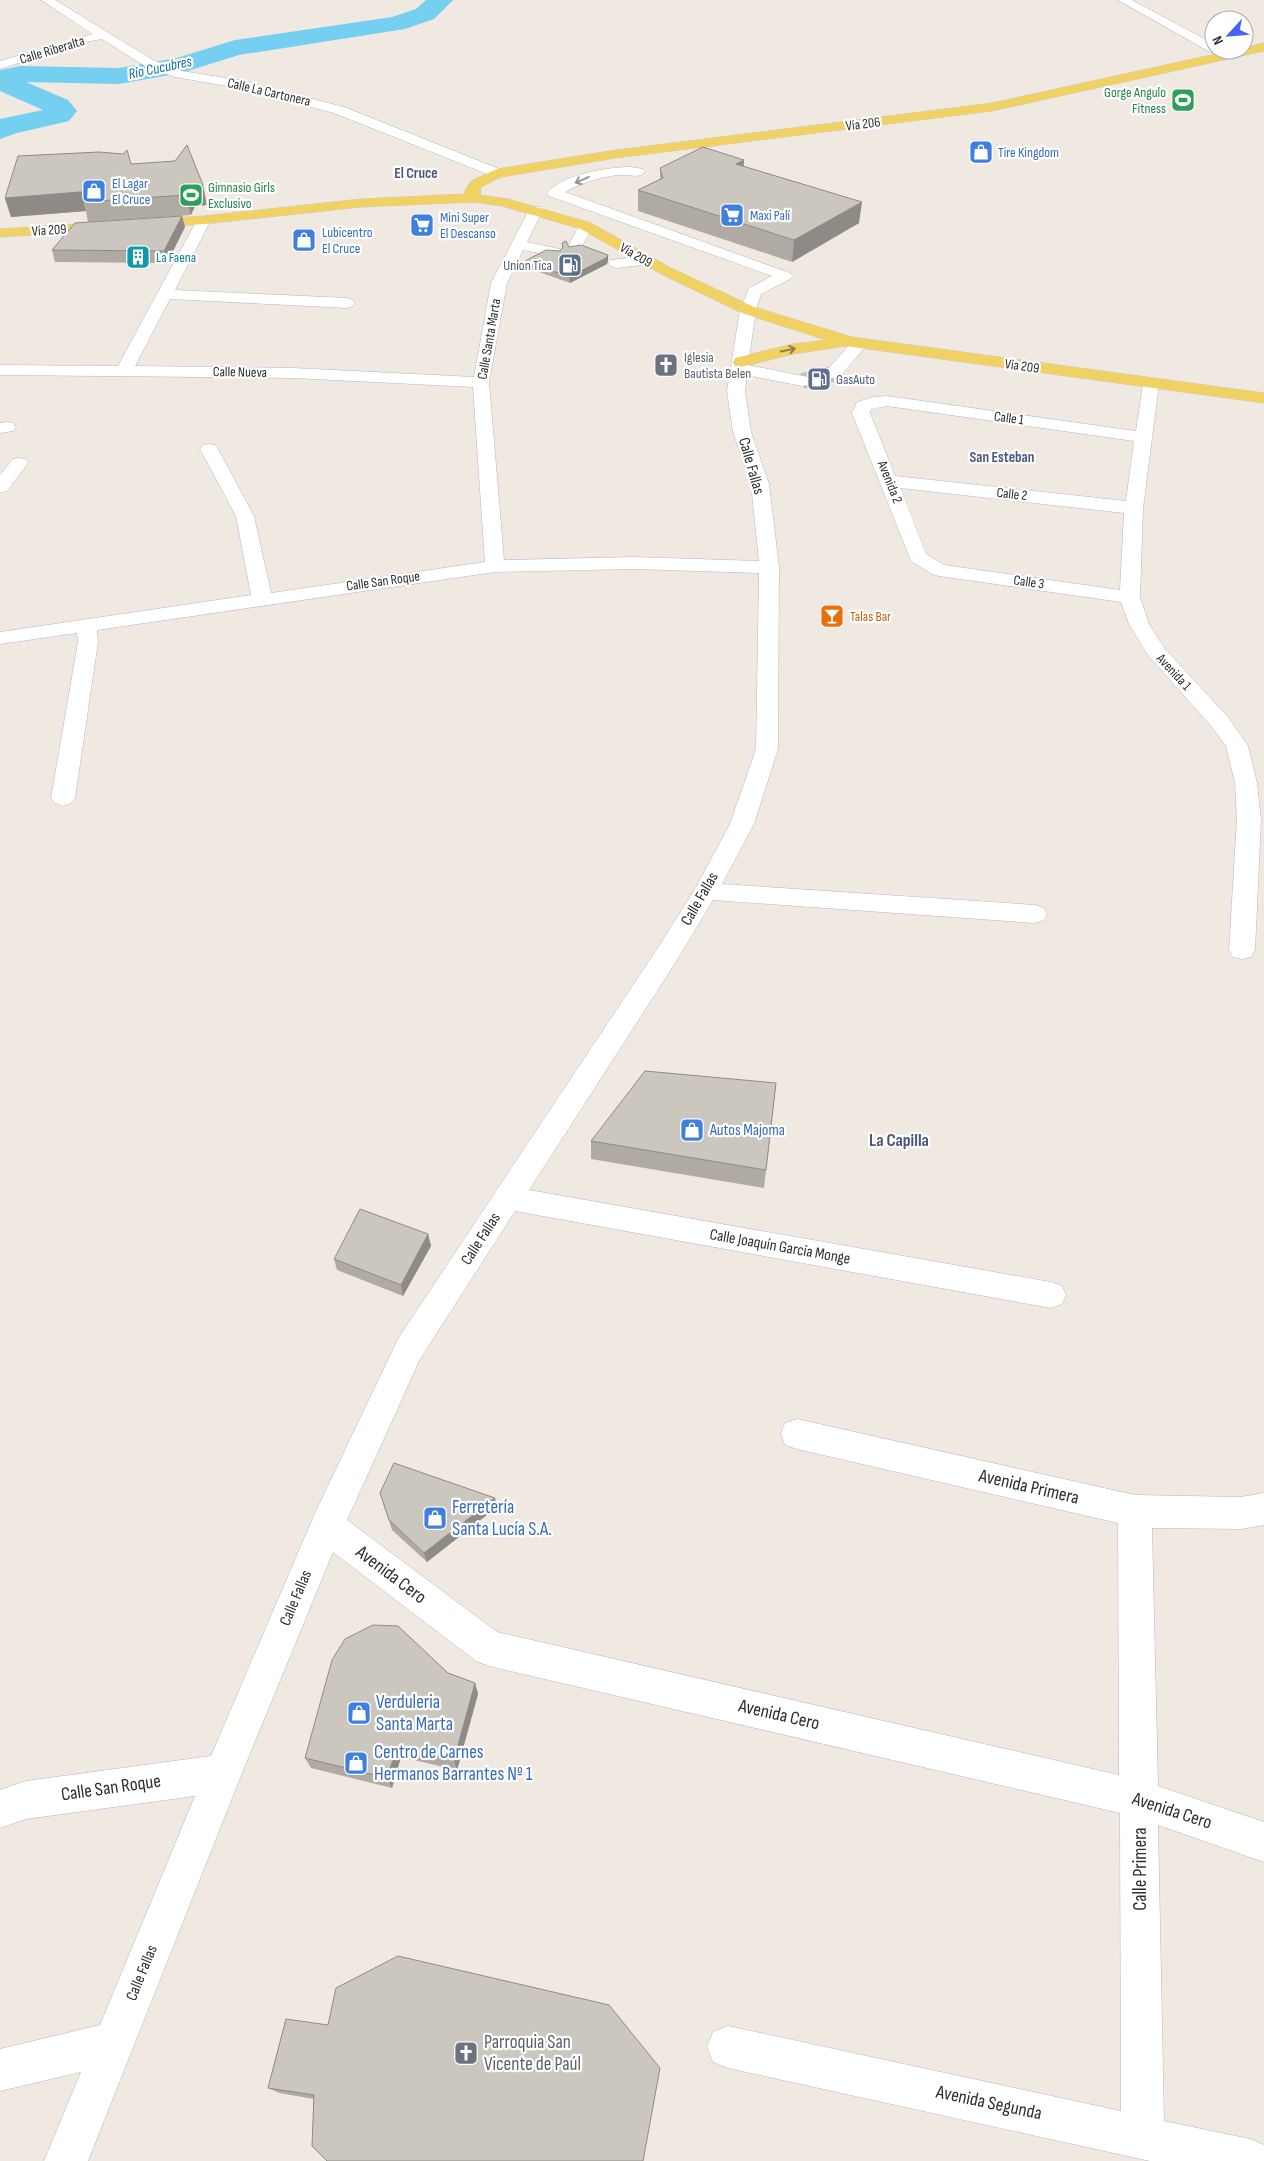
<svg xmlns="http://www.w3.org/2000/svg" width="1264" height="2161" viewBox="0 0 1264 2161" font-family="'Sofia Sans Condensed',sans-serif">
	<rect width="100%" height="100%" fill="#efe9e1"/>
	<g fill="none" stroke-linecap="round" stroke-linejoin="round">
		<path fill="#75cff0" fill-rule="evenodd" d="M 426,0 L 453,0 L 434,19 L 405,29 L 239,55 L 181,73 L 119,84 L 26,82 L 68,100 L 77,111 L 69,121 L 17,133 L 0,139 L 0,119 L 43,110 L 0,91 L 0,70 L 20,66 L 119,68 L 177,58 L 235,40 L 392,17 L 416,9 Z"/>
		<path stroke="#c8c4bd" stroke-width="16" stroke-dasharray="16 8" stroke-linecap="butt" d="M 802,381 L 833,374"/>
		<g stroke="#b4b7c1" stroke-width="1">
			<g id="minor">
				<path d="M 41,0 L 55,0 L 153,60 L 182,71 L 238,80 L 344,107 L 502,170 L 504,173 L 497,177 L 492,176 L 334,113 L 238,88 L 175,77 L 145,66 L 102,39 L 85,42 L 0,69 L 0,61 L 93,34 Z"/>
				<path d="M 1118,0 L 1132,0 L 1214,44 L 1214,50 L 1219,50 L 1214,53 L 1210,52 Z"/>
				<path d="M 630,167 L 643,169 L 645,172 C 639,179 627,174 618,175 C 600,177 581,183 565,192 L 790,273 L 793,276 L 790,279 L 761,294 L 756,310 L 748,365 L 808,377 L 810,381 L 808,385 L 802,386 L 747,375 L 745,391 L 751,432 L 769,484 L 779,567 L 778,749 L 754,824 L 722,884 L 1035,905 L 1044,908 L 1047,914 L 1044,920 L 1035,923 L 713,900 L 677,960 L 529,1190 L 1051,1282 L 1062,1286 L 1066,1295 L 1062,1304 L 1051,1308 L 515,1211 L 420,1359 L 347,1520 L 497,1632 L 1119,1775 L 1118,1523 L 797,1449 L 785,1445 L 781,1434 L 785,1423 L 797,1419 L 1135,1495 L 1241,1497 L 1264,1493 L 1264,1525 L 1241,1529 L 1152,1528 L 1158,1786 L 1264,1822 L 1264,1862 L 1158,1825 L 1164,2121 L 1250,2139 L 1264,2145 L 1264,2161 L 1150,2161 L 728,2068 L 713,2062 L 707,2047 L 713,2032 L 728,2026 L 1121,2111 L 1120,1813 L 489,1666 L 476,1661 L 333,1552 L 242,1773 L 88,2161 L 44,2161 L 81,2072 L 0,2091 L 0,2049 L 100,2025 L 195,1796 L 26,1819 L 0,1828 L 0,1790 L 26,1781 L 211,1756 L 315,1513 L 398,1339 L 659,946 L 695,889 L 730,824 L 756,749 L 759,573 L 634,569 L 495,572 L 97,630 L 98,642 L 75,798 L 71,803 L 63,806 L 55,803 L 51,798 L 78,642 L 77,633 L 0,644 L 0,632 L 251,595 L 236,516 L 200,449 L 203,445 L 209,444 L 215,445 L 218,449 L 254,516 L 271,593 L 485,562 L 473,387 L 293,378 L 0,375 L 0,365 L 118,366 L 197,220 L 199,217 L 209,217 L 211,220 L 175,290 L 347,298 L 353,300 L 355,303 L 353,306 L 347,308 L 170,299 L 135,366 L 293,368 L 474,377 L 491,283 L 529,210 L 531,207 L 541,207 L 543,210 L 527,242 L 560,249 L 562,252 L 560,255 L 555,256 L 523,250 L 507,283 L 489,382 L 504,560 L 634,557 L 759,561 L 751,484 L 733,432 L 727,391 L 740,310 L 749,288 L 772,276 L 549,196 L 547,193 C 561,175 608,167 630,167 Z"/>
				<path d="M 586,222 L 591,223 L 593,226 L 581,248 L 579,251 L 569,251 L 567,248 L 579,226 L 581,223 Z"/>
				<path d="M 646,256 L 651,258 L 654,261 L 651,264 L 616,268 L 611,266 L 608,263 L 611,260 Z"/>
				<path d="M 859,339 L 865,341 L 867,344 L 865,347 L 839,378 L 827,378 L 825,374 L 827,370 L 853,341 Z"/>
				<path d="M 1151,379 L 1157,380 L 1159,384 L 1143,508 L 1140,597 L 1149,624 L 1164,648 L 1228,717 L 1248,746 L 1257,783 L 1261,820 L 1255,950 L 1251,957 L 1242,959 L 1233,957 L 1229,950 L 1237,820 L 1235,783 L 1226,746 L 1212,727 L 1148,655 L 1129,624 L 1121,602 L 939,576 L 932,574 L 911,561 L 852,413 L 857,402 L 873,397 L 887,396 L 1136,431 L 1143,384 L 1145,380 ZM 887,406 L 1134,441 L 1126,501 L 895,476 L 870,413 L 871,409 ZM 900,488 L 1124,513 L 1120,590 L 944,565 L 926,554 Z"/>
				<path d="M 7,422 L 13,423 L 16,427 L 13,431 L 0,433 L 0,423 Z"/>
				<path d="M 19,458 L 25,459 L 28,463 L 7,491 L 0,493 L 0,475 L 13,459 Z"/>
			</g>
		</g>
		<g stroke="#c9c9c9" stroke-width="1">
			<path id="major" d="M 1264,43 L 1264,51 L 992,111 L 616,158 L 501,177 L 481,187 L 480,195 L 508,199 L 591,223 L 671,268 L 754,307 L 852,337 L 1264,393 L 1264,403 L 846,346 L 793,354 L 741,367 L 735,366 L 733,362 L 735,358 L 793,344 L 826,340 L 742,313 L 661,274 L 581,229 L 502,206 L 473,202 L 361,207 L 204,224 L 0,237 L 0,229 L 204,216 L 361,199 L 465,194 L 465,191 L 471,181 L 497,169 L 616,150 L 992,103 L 1234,50 L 1244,50 L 1244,48 Z"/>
		</g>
		<use href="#minor" fill="#fff" fill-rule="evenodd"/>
		<use href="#major" fill="#f2d163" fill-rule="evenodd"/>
	</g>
	<g fill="#afaba4">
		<path d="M 123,154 L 131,164 L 207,205 L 195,206 L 191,215 L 88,222 L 86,211 L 11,217 L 5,198 Z"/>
		<path d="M 744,166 L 859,223 L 792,262 L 638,211 L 638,190 L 660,179 L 660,168 Z"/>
		<path d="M 185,227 L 167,263 L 55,262 L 52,250 Z"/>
		<path d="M 562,243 L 569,247 L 608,255 L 608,261 L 607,264 L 570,283 L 525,267 L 525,261 L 560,251 L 562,249 Z"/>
		<path d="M 776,1083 L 764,1188 L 591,1159 L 591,1141 Z"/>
		<path d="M 428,1234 L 431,1246 L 403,1296 L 337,1270 L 334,1259 Z"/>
		<path d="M 380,1493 L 495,1498 L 497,1507 L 427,1562 L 392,1530 Z"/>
		<path d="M 448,1673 L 475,1683 L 478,1694 L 457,1770 L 401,1757 L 392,1788 L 311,1768 L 305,1758 Z"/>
		<path d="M 286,2019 L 643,2161 L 314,2099 L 279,2093 L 268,2088 Z"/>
	</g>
	<g fill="#8e8b86">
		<path d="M 744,160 L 743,180 L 736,164 Z"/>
		<path d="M 203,185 L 207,205 L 195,206 L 191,215 L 186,195 L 191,187 Z"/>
		<path d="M 92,191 L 83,202 L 86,211 L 11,217 L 5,198 Z"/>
		<path d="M 862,202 L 859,223 L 792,262 L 794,240 Z"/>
		<path d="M 182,216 L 185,227 L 167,263 L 164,251 Z"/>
		<path d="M 608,255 L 608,261 L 607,264 L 570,283 L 569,277 Z"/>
		<path d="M 428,1234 L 431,1246 L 403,1296 L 401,1285 Z"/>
		<path d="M 495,1498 L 497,1507 L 427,1562 L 424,1553 Z"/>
		<path d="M 475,1683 L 478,1694 L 457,1770 L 454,1760 Z"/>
		<path d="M 397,1747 L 401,1757 L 392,1788 L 387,1778 Z"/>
	</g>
	<g fill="#cbc7bf" stroke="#8e8b86">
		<path d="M 187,145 L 203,185 L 191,187 L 186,195 L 83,202 L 92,191 L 5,198 L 18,156 L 99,152 L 123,154 L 127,150 L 131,164 L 175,161 Z"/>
		<path d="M 703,147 L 744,160 L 736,164 L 862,202 L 794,240 L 638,190 L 663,178 L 660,168 Z"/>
		<path d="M 182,216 L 164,251 L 52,250 L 75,223 Z"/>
		<path d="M 566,241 L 569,247 L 581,245 L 608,255 L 606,258 L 569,277 L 525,261 L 546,250 L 560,251 L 563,247 L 562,243 Z"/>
		<path d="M 645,1071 L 776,1083 L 766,1170 L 591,1141 Z"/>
		<path d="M 360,1209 L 428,1234 L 401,1285 L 334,1259 Z"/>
		<path d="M 394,1463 L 495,1498 L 424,1553 L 389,1520 L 380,1493 Z"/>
		<path d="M 373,1625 L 398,1626 L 448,1673 L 475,1683 L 454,1760 L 397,1747 L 387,1778 L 305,1758 L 332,1660 L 345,1639 Z"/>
		<path d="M 398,1956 L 609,2005 L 660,2068 L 643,2161 L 327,2161 L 312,2146 L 314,2095 L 268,2088 L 286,2019 L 328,2025 L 336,1988 Z"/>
	</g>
	<defs><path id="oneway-shaft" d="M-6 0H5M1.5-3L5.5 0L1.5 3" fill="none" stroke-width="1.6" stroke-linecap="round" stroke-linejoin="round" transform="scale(1.25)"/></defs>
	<use stroke="#969696" href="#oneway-shaft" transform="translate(582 180) rotate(156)"/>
	<use stroke="#908048" href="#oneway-shaft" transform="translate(788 350) rotate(-11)"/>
	<defs>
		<g id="stadium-square" transform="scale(1.25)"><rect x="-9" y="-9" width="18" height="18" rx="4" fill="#2e9e5b" stroke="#fff"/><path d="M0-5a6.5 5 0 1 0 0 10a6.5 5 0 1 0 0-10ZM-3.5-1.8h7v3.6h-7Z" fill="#fff"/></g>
		<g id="shop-square" transform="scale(1.25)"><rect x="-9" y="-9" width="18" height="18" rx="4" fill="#3f7fe0" stroke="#fff"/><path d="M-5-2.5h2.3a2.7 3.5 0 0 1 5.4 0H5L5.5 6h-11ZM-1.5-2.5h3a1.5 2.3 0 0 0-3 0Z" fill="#fff"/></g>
		<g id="supermarket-square" transform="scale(1.25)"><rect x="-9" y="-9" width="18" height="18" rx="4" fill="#3f7fe0" stroke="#fff"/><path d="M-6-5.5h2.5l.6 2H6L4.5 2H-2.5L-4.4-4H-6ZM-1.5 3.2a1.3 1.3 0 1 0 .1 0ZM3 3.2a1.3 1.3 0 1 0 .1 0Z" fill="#fff"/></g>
		<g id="building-square" transform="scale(1.25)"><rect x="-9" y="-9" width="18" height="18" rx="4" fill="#0f9aa8" stroke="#fff"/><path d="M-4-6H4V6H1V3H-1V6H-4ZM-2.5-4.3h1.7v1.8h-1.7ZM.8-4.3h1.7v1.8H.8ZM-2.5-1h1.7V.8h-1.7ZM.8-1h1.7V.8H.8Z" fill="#fff"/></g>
		<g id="fuel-square" transform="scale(1.25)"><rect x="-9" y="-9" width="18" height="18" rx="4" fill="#5c6f8a" stroke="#fff"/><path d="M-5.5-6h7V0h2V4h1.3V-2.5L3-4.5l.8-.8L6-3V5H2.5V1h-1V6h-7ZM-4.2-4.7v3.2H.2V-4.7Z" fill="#fff"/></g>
		<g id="church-square" transform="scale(1.25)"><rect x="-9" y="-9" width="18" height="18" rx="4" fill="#6b7280" stroke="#fff"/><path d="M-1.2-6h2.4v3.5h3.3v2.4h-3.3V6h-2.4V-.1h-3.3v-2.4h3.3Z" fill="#fff"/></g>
		<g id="bar-square" transform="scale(1.25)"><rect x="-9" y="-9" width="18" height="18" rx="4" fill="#e8710a" stroke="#fff"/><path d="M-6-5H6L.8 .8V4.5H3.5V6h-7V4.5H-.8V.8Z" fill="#fff"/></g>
	</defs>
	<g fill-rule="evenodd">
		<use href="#stadium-square" x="1183" y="100"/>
		<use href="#shop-square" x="981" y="152"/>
		<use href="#shop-square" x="94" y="191"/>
		<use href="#stadium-square" x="191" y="195"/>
		<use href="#supermarket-square" x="732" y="215"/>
		<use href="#supermarket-square" x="422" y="225"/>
		<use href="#shop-square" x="304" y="240"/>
		<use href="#building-square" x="138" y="257"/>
		<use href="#fuel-square" x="570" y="265"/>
		<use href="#church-square" x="666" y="365"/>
		<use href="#fuel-square" x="819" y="379"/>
		<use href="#bar-square" x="832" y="616"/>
		<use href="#shop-square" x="692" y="1130"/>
		<use href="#shop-square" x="435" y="1518"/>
		<use href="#shop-square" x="359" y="1713"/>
		<use href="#shop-square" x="356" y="1763"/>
		<use href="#church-square" x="466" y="2053"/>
	</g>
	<g text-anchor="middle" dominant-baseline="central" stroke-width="4.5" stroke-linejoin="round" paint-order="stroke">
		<g font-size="14" fill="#2e2e2e" stroke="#fff">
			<text transform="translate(52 50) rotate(-17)">Calle Riberalta</text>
			<text transform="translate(269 92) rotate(13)">Calle La Cartonera</text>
			<text transform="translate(863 124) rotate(-7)">Vía 206</text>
			<text transform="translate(49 230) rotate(-4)">Vía 209</text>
			<text transform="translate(636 255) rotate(30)">Vía 209</text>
			<text transform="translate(489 339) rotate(-80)">Calle Santa Marta</text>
			<text transform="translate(1022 366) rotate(8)">Vía 209</text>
			<text transform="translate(240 372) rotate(1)">Calle Nueva</text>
			<text transform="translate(1009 418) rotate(8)">Calle 1</text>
			<text transform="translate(890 482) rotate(68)">Avenida 2</text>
			<text transform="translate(1012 494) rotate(6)">Calle 2</text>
			<text transform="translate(383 581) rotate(-8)">Calle San Roque</text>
			<text transform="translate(1029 582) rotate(8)">Calle 3</text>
			<text transform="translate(1174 672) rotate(47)">Avenida 1</text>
		</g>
		<g font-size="14" fill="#27864d" stroke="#fff" text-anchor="end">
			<text x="1166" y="92">Gorge Angulo<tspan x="1166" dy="16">Fitness</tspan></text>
			<text x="208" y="187" text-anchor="start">Gimnasio Girls<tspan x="208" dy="16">Exclusivo</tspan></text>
		</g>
		<g font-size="14" fill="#366cbe" stroke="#fff" text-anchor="start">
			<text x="998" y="152">Tire Kingdom</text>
			<text x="112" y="183">El Lagar<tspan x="112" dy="16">El Cruce</tspan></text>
			<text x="750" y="215">Maxi Palí</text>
			<text x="440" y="217">Mini Super<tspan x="440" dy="16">El Descanso</tspan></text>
			<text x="322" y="232">Lubicentro<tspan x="322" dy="16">El Cruce</tspan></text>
		</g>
		<g font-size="14" fill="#0d838f" stroke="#fff" text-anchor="start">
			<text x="156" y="257">La Faena</text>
		</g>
		<g font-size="14" fill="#4e5e75" stroke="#fff" text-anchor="end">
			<text x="552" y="265">Union Tica</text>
			<text x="836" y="379" text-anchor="start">GasAuto</text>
		</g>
		<g font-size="14" fill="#5b616d" stroke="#fff" text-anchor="start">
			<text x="684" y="357">Iglesia<tspan x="684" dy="16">Bautista Belen</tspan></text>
		</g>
		<g font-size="14" fill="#c56008" stroke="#fff" text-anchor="start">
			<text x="850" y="616">Talas Bar</text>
		</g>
		<g font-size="15" font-style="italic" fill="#0d6fa3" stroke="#fff">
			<text transform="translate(160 68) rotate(-12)">Río Cucubres</text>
		</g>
		<g font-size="15" font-weight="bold" fill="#4d5680" stroke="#fff">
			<text x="416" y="173">El Cruce</text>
			<text x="1002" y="457">San Esteban</text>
		</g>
		<g font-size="16" fill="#2e2e2e" stroke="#fff">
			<text transform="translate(751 466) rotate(74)">Calle Fallas</text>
			<text transform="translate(700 899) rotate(-60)">Calle Fallas</text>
			<text transform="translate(481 1239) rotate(-57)">Calle Fallas</text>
			<text transform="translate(780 1247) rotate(10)">Calle Joaquín García Monge</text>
			<text transform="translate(296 1598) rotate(-67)">Calle Fallas</text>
			<text transform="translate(142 1973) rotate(-68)">Calle Fallas</text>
		</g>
		<g font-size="16" fill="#366cbe" stroke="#fff" text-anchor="start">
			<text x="710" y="1130">Autos Majoma</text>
		</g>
		<g font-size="18" font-weight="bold" fill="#4d5680" stroke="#fff">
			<text x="899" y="1140">La Capilla</text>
		</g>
		<g font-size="19" fill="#2e2e2e" stroke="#fff">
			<text transform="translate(1029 1487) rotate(13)">Avenida Primera</text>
			<text transform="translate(391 1575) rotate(37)">Avenida Cero</text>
			<text transform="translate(779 1715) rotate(13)">Avenida Cero</text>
			<text transform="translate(111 1788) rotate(-8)">Calle San Roque</text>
			<text transform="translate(1172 1811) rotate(18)">Avenida Cero</text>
			<text transform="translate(1140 1869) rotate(-90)">Calle Primera</text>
			<text transform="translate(989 2103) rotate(12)">Avenida Segunda</text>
		</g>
		<g font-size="19" fill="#366cbe" stroke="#fff" text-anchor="start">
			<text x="452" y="1507">Ferretería<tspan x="452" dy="22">Santa Lucía S.A.</tspan></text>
			<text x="376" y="1702">Verduleria<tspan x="376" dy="22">Santa Marta</tspan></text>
			<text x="374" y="1752">Centro de Carnes<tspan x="374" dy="22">Hermanos Barrantes Nº 1</tspan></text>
		</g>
		<g font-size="19" fill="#5b616d" stroke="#fff" text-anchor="start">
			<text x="484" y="2042">Parroquia San<tspan x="484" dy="22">Vicente de Paúl</tspan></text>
		</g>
	</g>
	<g transform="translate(1229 35) rotate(244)"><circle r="24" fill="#ffffff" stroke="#ababab"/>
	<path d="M0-4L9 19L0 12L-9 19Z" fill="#4264fb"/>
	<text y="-8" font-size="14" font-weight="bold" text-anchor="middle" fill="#2e2e2e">N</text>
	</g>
</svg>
